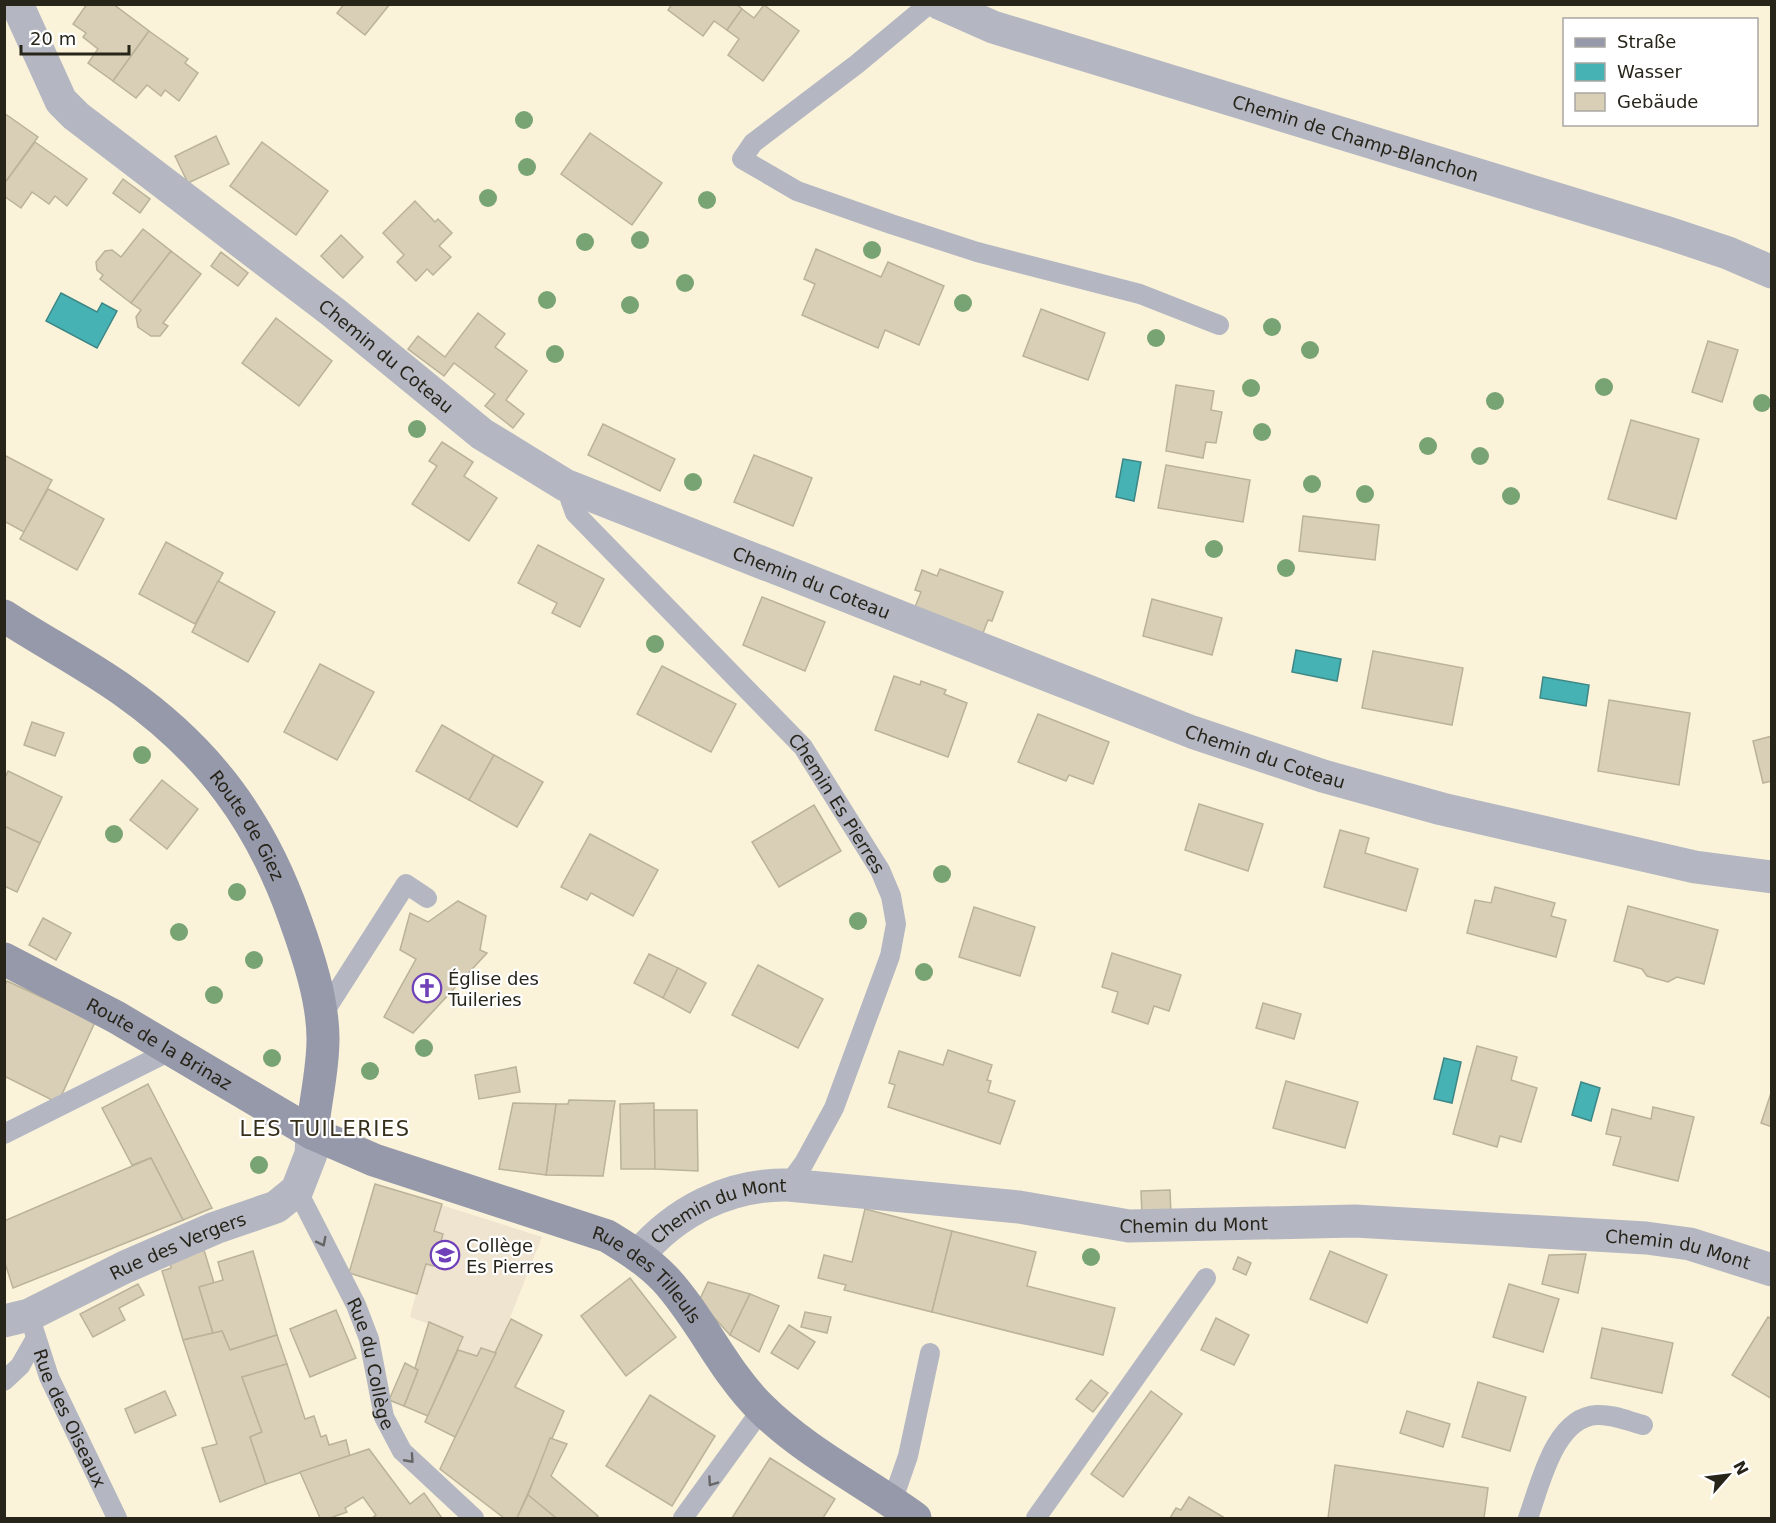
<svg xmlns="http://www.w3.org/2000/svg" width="1776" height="1523" viewBox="0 0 1776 1523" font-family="'DejaVu Sans',sans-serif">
	<rect width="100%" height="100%" fill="#fbf3d9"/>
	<path fill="#efe4cf" d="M 375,1184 L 542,1237 L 496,1353 L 481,1348 L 477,1356 L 458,1350 L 462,1337 L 410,1317 L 416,1294 L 349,1273 Z"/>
	<g fill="#46b2b4" stroke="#3d8786" stroke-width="1.5">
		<path d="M 61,293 L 97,312 L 102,303 L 117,311 L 97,348 L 46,321 Z"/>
		<path d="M 1123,459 L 1141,462 L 1134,501 L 1116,497 Z"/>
		<path d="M 1296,650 L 1341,659 L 1337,681 L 1292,672 Z"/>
		<path d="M 1543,677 L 1589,685 L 1586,706 L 1540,698 Z"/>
		<path d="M 1444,1058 L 1461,1062 L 1452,1103 L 1434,1099 Z"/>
		<path d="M 1581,1082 L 1600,1088 L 1591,1121 L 1572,1115 Z"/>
	</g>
	<g fill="#d8cfb6" stroke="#bab299" stroke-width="1.5">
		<path d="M 87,4 L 113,4 L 149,31 L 113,81 L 88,63 L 98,49 L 83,37 L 86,33 L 73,24 Z"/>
		<path d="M 344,4 L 390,4 L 365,35 L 337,13 Z"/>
		<path d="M 672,4 L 736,4 L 742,9 L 727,30 L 714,21 L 703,36 L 668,10 Z"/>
		<path d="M 764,5 L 799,31 L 763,81 L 728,55 L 739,39 L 727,30 L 742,9 L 754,18 Z"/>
		<path d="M 149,31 L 188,59 L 185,63 L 198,73 L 179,101 L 165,90 L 161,96 L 147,85 L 136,98 L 113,81 Z"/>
		<path d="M 4,113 L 38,137 L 4,184 Z"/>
		<path d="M 590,133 L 662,183 L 632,225 L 561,174 Z"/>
		<path d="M 216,136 L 229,164 L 188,183 L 175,156 Z"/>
		<path d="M 35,142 L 87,179 L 67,206 L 55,196 L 49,204 L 32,192 L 21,208 L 4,196 L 4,184 Z"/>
		<path d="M 262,142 L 328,191 L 296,235 L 230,186 Z"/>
		<path d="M 123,179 L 150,199 L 140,213 L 113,193 Z"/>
		<path d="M 415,201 L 435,222 L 438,219 L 452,233 L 439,246 L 451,257 L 433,275 L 427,269 L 416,281 L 397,262 L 404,255 L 383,233 Z"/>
		<path d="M 143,229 L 171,251 L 131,303 L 100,279 L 103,275 L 97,270 L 96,262 L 105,251 L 112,250 L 121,257 Z"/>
		<path d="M 341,235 L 363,257 L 343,278 L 321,256 Z"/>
		<path d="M 816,249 L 881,277 L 888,262 L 944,286 L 919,345 L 885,330 L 878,348 L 802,315 L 815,284 L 804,279 Z"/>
		<path d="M 171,251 L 201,274 L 163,323 L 168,326 L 160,336 L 151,336 L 138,327 L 136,317 L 141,310 L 131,303 Z"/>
		<path d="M 221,252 L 248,273 L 238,286 L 211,266 Z"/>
		<path d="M 1041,309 L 1105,333 L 1088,380 L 1023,356 Z"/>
		<path d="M 478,313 L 505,334 L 495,347 L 527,371 L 506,400 L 524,414 L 513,428 L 485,406 L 495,394 L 454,363 L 444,376 L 408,349 L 418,336 L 445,357 Z"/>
		<path d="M 276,318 L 332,361 L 299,406 L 242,363 Z"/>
		<path d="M 1708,341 L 1738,350 L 1722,402 L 1692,392 Z"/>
		<path d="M 1176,385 L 1214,391 L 1211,410 L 1222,412 L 1216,443 L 1206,442 L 1203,458 L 1166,451 Z"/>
		<path d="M 1631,420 L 1699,439 L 1676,519 L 1608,499 Z"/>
		<path d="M 603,424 L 675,459 L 660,491 L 588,455 Z"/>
		<path d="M 442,442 L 473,462 L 464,476 L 497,498 L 469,541 L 412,504 L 437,466 L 429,461 Z"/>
		<path d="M 4,455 L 52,480 L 24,532 L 4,521 Z"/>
		<path d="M 754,455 L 812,478 L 793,526 L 734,502 Z"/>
		<path d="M 1166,465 L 1250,480 L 1243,522 L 1158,508 Z"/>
		<path d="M 48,489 L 104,519 L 77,570 L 20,539 Z"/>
		<path d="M 1303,516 L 1379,525 L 1375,560 L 1299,551 Z"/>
		<path d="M 166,542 L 223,573 L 195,624 L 139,594 Z"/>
		<path d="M 538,545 L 604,579 L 580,627 L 552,613 L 557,603 L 518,583 Z"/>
		<path d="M 940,569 L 1003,592 L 992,621 L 988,620 L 983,633 L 915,607 L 921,592 L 915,590 L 922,570 L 937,576 Z"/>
		<path d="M 218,581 L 275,612 L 248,662 L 192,632 Z"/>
		<path d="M 762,597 L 825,622 L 805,671 L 743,645 Z"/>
		<path d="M 1152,599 L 1222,618 L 1212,655 L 1143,636 Z"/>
		<path d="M 1373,651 L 1463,668 L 1452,725 L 1362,708 Z"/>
		<path d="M 320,664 L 374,692 L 337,760 L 284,732 Z"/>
		<path d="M 662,666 L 736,704 L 711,752 L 637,714 Z"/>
		<path d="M 894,676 L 920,685 L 921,681 L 946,690 L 944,694 L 967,703 L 948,757 L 875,730 Z"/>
		<path d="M 1609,700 L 1690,713 L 1679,785 L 1598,771 Z"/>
		<path d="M 1038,714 L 1109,742 L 1093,784 L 1069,775 L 1066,781 L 1018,762 Z"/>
		<path d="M 32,722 L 64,733 L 55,756 L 24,745 Z"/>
		<path d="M 442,725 L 494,755 L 469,800 L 416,771 Z"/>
		<path d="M 1772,736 L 1772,781 L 1763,783 L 1753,741 Z"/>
		<path d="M 494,755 L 543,782 L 517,827 L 469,800 Z"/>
		<path d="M 8,771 L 62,797 L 40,843 L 4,826 L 4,780 Z"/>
		<path d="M 162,780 L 198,809 L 167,849 L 130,820 Z"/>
		<path d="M 1199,804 L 1263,824 L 1248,871 L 1185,850 Z"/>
		<path d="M 814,805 L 841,851 L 779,887 L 752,842 Z"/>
		<path d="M 4,826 L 40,843 L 17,892 L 4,886 Z"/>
		<path d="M 1340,830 L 1369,838 L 1365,853 L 1418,869 L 1406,911 L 1324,887 Z"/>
		<path d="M 590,834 L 658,870 L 633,916 L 591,893 L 587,900 L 561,887 Z"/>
		<path d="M 1495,887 L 1555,903 L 1551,916 L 1566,920 L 1556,957 L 1467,933 L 1475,900 L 1491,903 Z"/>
		<path d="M 458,901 L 486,916 L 480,950 L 487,953 L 413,1033 L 384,1017 L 416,959 L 400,950 L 410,913 L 428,922 Z"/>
		<path d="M 1628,906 L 1718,930 L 1704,984 L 1677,977 L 1668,982 L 1647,976 L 1642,969 L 1614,961 Z"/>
		<path d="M 974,907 L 1035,927 L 1020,976 L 959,957 Z"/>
		<path d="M 43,918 L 71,933 L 56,960 L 29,945 Z"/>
		<path d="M 1112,953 L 1181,975 L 1169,1011 L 1154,1006 L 1148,1024 L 1112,1012 L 1118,992 L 1102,987 Z"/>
		<path d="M 649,954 L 678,968 L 663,998 L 634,983 Z"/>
		<path d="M 758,965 L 823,999 L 798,1048 L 732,1015 Z"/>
		<path d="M 678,968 L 706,983 L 690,1013 L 663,998 Z"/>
		<path d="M 7,981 L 95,1022 L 58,1103 L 4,1076 L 4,987 Z"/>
		<path d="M 1263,1003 L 1301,1014 L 1294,1039 L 1256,1028 Z"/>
		<path d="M 1477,1046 L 1517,1057 L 1511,1080 L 1537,1088 L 1521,1142 L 1500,1136 L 1497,1147 L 1453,1134 Z"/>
		<path d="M 948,1050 L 992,1065 L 987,1080 L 991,1081 L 988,1092 L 1015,1101 L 1000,1144 L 888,1107 L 895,1085 L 889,1083 L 899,1051 L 943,1065 Z"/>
		<path d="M 516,1067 L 520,1092 L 479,1099 L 475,1075 Z"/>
		<path d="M 1286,1081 L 1358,1102 L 1345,1148 L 1273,1128 Z"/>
		<path d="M 148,1084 L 212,1208 L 183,1220 L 151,1158 L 132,1165 L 102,1108 Z"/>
		<path d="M 1772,1090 L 1772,1127 L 1761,1123 Z"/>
		<path d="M 569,1100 L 615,1101 L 603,1176 L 546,1175 L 556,1104 L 568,1104 Z"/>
		<path d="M 513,1103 L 556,1104 L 546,1175 L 499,1169 Z"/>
		<path d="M 654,1103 L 655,1169 L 621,1169 L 620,1104 Z"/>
		<path d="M 1653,1107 L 1694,1117 L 1678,1181 L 1613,1165 L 1621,1137 L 1606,1134 L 1612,1109 L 1651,1119 Z"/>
		<path d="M 654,1110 L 697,1110 L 698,1171 L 655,1169 Z"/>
		<path d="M 151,1158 L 183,1220 L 13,1288 L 4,1260 L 4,1221 Z"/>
		<path d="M 375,1184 L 442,1204 L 434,1231 L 443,1234 L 434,1266 L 426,1264 L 417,1294 L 349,1273 Z"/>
		<path d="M 1170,1190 L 1171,1215 L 1142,1216 L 1141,1191 Z"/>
		<path d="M 865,1209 L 952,1231 L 932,1312 L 844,1290 L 846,1285 L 818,1278 L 824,1255 L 852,1262 Z"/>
		<path d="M 952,1231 L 1036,1252 L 1027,1286 L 1115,1308 L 1103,1355 L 932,1312 Z"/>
		<path d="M 204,1250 L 214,1283 L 199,1287 L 213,1333 L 183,1340 L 162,1271 L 171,1268 L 170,1262 Z"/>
		<path d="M 253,1251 L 277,1335 L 230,1350 L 222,1331 L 213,1333 L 199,1287 L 223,1280 L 218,1262 Z"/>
		<path d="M 1330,1251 L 1387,1275 L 1367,1323 L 1310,1299 Z"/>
		<path d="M 1586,1254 L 1578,1293 L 1542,1284 L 1549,1255 Z"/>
		<path d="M 1238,1257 L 1251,1263 L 1246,1275 L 1233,1269 Z"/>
		<path d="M 630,1278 L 676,1337 L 626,1376 L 581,1316 Z"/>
		<path d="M 708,1282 L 750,1294 L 730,1335 L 699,1301 Z"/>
		<path d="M 138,1284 L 144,1295 L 119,1308 L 125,1320 L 93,1337 L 80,1314 Z"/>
		<path d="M 1509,1284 L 1559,1299 L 1543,1352 L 1493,1337 Z"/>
		<path d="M 750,1294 L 779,1306 L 759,1352 L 730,1335 Z"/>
		<path d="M 336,1310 L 356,1358 L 310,1377 L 290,1329 Z"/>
		<path d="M 805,1312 L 831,1317 L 827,1333 L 801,1327 Z"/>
		<path d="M 1768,1317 L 1772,1319 L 1772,1399 L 1732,1375 Z"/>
		<path d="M 1216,1318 L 1249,1335 L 1234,1365 L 1201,1350 Z"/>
		<path d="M 511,1319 L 542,1335 L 515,1387 L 564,1411 L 517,1518 L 504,1518 L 440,1469 Z"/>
		<path d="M 429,1322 L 463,1337 L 428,1416 L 404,1406 L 418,1370 L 415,1368 Z"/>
		<path d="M 789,1325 L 815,1342 L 798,1369 L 771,1353 Z"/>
		<path d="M 1602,1328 L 1673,1343 L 1662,1393 L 1591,1378 Z"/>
		<path d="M 222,1331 L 230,1350 L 277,1335 L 287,1364 L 242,1377 L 262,1432 L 250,1437 L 266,1484 L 220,1502 L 202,1448 L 217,1444 L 183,1340 Z"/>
		<path d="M 481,1348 L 496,1353 L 455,1437 L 425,1422 L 458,1350 L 477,1356 Z"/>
		<path d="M 405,1363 L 418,1370 L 404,1406 L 389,1400 Z"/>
		<path d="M 287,1364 L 305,1419 L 314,1416 L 321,1437 L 326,1435 L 329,1445 L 346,1440 L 350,1456 L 266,1484 L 250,1437 L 262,1432 L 242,1377 Z"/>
		<path d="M 1091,1380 L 1108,1393 L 1093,1412 L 1076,1399 Z"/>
		<path d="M 1478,1382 L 1526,1397 L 1510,1451 L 1462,1437 Z"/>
		<path d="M 165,1391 L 176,1415 L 135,1433 L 125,1409 Z"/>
		<path d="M 1151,1391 L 1182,1414 L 1123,1497 L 1091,1474 Z"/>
		<path d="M 650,1395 L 715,1436 L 672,1506 L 606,1466 Z"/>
		<path d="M 1407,1411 L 1450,1424 L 1443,1447 L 1400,1433 Z"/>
		<path d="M 550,1438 L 567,1444 L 551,1476 L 598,1516 L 596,1518 L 556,1518 L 528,1495 Z"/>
		<path d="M 369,1449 L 410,1504 L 424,1493 L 442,1518 L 372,1518 L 376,1515 L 363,1497 L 345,1508 L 347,1512 L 330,1518 L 320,1518 L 300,1472 Z"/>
		<path d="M 770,1458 L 835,1499 L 823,1518 L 732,1518 Z"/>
		<path d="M 1335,1465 L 1488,1488 L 1484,1518 L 1328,1518 Z"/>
		<path d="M 528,1495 L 556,1518 L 517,1518 Z"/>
		<path d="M 1189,1497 L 1225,1518 L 1170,1518 L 1176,1508 L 1181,1510 Z"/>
	</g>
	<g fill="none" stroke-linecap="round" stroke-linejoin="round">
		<g stroke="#b4b7c2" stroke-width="20">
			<path d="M 929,4 L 857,64 L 753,143 L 742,159 L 797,191 L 891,224 L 977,252 L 1140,294 L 1219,325"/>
			<path id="s1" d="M 565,485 L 575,513 L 803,747 L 880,870 L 891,896 L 896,924 L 890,956 L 834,1108 L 804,1163 L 788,1185"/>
			<path d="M 321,1017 L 406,884 L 427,898"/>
			<path d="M 4,1134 L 172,1050"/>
			<path id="s2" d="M 297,1190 L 356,1305 L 369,1339 L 384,1417 L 402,1451 L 474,1518"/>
			<path id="s3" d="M 29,1315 L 49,1377 L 117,1518"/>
			<path d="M 4,1381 L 20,1366 L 36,1338"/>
			<path d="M 892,1502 L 908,1456 L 930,1353"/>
			<path d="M 683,1518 L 762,1409"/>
			<path d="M 1036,1518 L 1206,1278"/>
			<path d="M 1528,1518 C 1540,1486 1554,1417 1597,1415 C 1612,1414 1628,1421 1643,1425"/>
		</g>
		<g stroke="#b4b7c2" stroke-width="33">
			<path id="s4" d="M 17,4 L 61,101 L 76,116 L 333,312 L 482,434 L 565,485 L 1192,732 L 1323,776 L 1442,809 L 1695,867 L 1772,877"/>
			<path id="s5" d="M 941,4 L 993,27 L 1665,232 L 1728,253 L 1772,272"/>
			<path id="s6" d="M 638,1256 C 676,1211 729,1184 788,1185 L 1019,1207 L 1129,1226 L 1355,1221 L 1646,1238 L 1690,1244 L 1772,1270"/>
			<path id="s7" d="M 4,1321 L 29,1315 L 125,1267 L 215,1228 L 276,1207 L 297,1190 L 311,1154 L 312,1133"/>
		</g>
		<g stroke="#9699a9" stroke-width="33">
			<path id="s8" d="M 4,616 C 44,642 86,664 124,691 C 209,751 261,822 295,919 C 308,955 323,1000 323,1039 C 323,1071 315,1101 312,1133"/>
			<path id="s9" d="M 4,959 L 116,1017 L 312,1133 L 374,1160 L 607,1236 C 628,1249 648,1261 665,1279 C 701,1318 722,1369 760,1407 C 805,1452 864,1481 915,1518"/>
		</g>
	</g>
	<g fill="#78a373">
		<circle cx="524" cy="120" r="9"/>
		<circle cx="527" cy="167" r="9"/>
		<circle cx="488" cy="198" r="9"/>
		<circle cx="707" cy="200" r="9"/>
		<circle cx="640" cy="240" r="9"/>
		<circle cx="585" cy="242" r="9"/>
		<circle cx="872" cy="250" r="9"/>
		<circle cx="685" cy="283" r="9"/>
		<circle cx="547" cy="300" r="9"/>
		<circle cx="963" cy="303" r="9"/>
		<circle cx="630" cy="305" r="9"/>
		<circle cx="1272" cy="327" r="9"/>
		<circle cx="1156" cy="338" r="9"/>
		<circle cx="1310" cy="350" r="9"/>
		<circle cx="555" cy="354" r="9"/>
		<circle cx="1604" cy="387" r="9"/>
		<circle cx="1251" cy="388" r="9"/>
		<circle cx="1495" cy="401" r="9"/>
		<circle cx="1762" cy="403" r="9"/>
		<circle cx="417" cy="429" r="9"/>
		<circle cx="1262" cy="432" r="9"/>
		<circle cx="1428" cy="446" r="9"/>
		<circle cx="1480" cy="456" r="9"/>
		<circle cx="693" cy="482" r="9"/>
		<circle cx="1312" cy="484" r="9"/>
		<circle cx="1365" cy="494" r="9"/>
		<circle cx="1511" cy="496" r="9"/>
		<circle cx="1214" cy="549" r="9"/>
		<circle cx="1286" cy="568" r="9"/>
		<circle cx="655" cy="644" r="9"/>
		<circle cx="142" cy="755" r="9"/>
		<circle cx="114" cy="834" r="9"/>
		<circle cx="942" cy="874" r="9"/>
		<circle cx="237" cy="892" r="9"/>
		<circle cx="858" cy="921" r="9"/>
		<circle cx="179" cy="932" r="9"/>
		<circle cx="254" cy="960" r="9"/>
		<circle cx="924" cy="972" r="9"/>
		<circle cx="214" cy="995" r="9"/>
		<circle cx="424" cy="1048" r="9"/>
		<circle cx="272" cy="1058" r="9"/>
		<circle cx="370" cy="1071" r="9"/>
		<circle cx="259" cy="1165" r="9"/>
		<circle cx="1091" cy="1257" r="9"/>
	</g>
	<defs><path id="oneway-chevron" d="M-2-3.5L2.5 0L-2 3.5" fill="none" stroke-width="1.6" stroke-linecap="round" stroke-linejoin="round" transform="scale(1.5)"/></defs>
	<g stroke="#666">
		<use href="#oneway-chevron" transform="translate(322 1242) rotate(63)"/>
		<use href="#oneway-chevron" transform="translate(410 1459) rotate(48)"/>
		<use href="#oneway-chevron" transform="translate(712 1482) rotate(125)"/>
	</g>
	<defs>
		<g id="church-ring" transform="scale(1.5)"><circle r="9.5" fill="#fff" stroke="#6f40b7" stroke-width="1.5"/><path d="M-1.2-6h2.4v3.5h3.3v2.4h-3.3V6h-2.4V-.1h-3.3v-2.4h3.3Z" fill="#6f40b7"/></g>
		<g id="school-ring" transform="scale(1.5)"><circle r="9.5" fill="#fff" stroke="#6f40b7" stroke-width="1.5"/><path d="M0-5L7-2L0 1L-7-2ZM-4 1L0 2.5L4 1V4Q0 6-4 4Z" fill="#6f40b7"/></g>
	</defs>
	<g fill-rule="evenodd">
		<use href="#church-ring" x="427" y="988"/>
		<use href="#school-ring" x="445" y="1255"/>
	</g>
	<g text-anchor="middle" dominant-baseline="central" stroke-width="4.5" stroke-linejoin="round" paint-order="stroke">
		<g font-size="18" fill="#27241a" stroke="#fff">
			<text stroke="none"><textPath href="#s5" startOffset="436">Chemin de Champ-Blanchon</textPath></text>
			<text stroke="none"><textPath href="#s4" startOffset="520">Chemin du Coteau</textPath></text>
			<text stroke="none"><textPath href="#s4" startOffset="1006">Chemin du Coteau</textPath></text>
			<text stroke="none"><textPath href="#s4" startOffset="1492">Chemin du Coteau</textPath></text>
			<text stroke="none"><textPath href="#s1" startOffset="422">Chemin Es Pierres</textPath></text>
			<text stroke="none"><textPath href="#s8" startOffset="326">Route de Giez</textPath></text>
			<text stroke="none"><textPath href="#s9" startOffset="177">Route de la Brinaz</textPath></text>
			<text stroke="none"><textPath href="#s6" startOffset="96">Chemin du Mont</textPath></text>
			<text stroke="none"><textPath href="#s6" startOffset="580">Chemin du Mont</textPath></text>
			<text stroke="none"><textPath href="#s7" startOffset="190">Rue des Vergers</textPath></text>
			<text stroke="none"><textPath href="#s6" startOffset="1066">Chemin du Mont</textPath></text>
			<text stroke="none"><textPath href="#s9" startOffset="722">Rue des Tilleuls</textPath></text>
			<text stroke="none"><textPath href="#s2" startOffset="190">Rue du Collège</textPath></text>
			<text stroke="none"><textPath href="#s3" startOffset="111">Rue des Oiseaux</textPath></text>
		</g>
		<g font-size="18" fill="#27241a" stroke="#fff" text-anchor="start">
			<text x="448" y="978">Église des<tspan x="448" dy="21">Tuileries</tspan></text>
			<text x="466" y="1245">Collège<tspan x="466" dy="21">Es Pierres</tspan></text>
		</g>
		<g font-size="21" letter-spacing="1.5" fill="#362f1a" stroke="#fff">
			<text x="325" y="1129">LES TUILERIES</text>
		</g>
	</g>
	<rect width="1776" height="1523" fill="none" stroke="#27241a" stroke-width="12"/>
	<rect x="1563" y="18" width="195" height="108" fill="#ffffff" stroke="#a9a7a3" stroke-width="1.5"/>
	<rect x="1575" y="38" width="30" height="9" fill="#9699a9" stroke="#a9a7a3" stroke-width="1.5"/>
	<text x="1617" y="48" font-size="18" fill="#27241a">Straße</text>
	<rect x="1575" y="63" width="30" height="18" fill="#46b2b4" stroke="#a9a7a3" stroke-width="1.5"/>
	<text x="1617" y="78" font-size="18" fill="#27241a">Wasser</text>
	<rect x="1575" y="93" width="30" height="18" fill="#d8cfb6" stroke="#a9a7a3" stroke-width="1.5"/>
	<text x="1617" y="108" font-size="18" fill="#27241a">Gebäude</text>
	<g transform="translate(1728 1475) rotate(62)" stroke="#ffffff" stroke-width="4.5" paint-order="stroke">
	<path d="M0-4.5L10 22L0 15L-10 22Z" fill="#27241a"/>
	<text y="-9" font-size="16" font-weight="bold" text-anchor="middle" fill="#27241a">N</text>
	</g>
	<path d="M21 45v9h108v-9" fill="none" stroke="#27241a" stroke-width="3"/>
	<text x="30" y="45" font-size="18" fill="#27241a" stroke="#ffffff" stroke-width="4.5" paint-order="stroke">20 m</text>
</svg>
